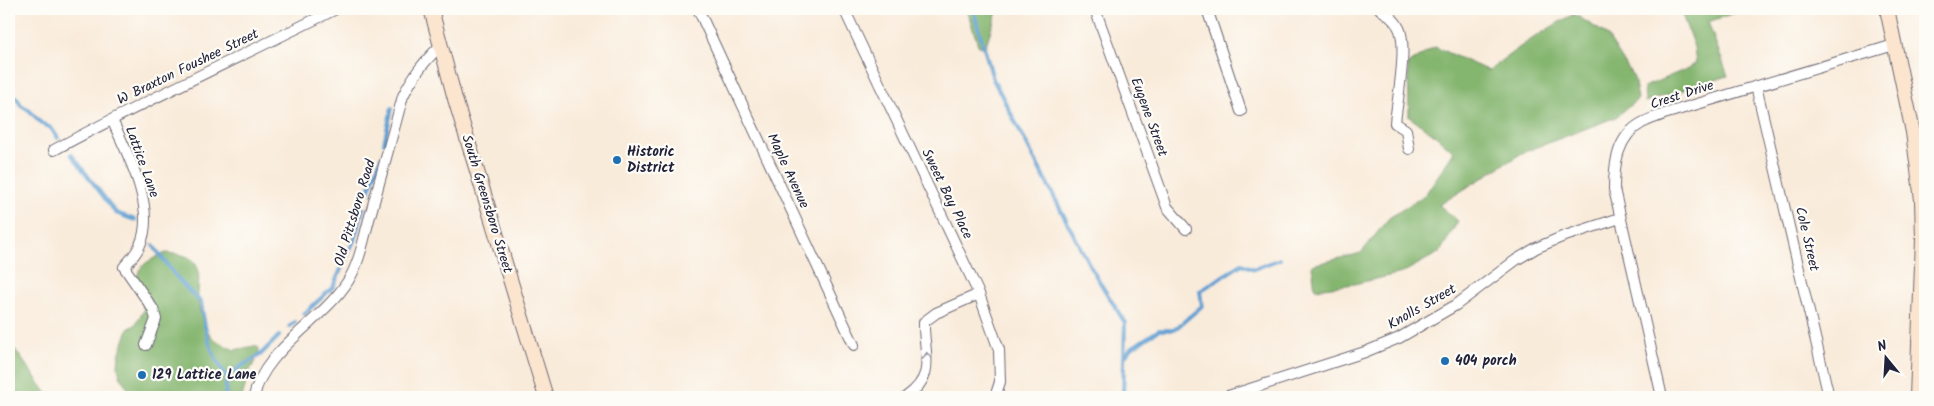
<svg xmlns="http://www.w3.org/2000/svg" width="1934" height="406" viewBox="0 0 1934 406" font-family="Kalam,sans-serif">
	<rect width="100%" height="100%" fill="#fdfcf7"/>
	<filter id="ink" filterUnits="userSpaceOnUse"><feTurbulence type="fractalNoise" baseFrequency=".02" numOctaves="2"/><feDisplacementMap in="SourceGraphic" scale="10" xChannelSelector="R" yChannelSelector="G"/><feConvolveMatrix kernelMatrix="1 2 1 2 8 2 1 2 1" color-interpolation-filters="sRGB"/></filter>
	<filter id="wash" filterUnits="userSpaceOnUse"><feTurbulence type="fractalNoise" baseFrequency=".0096" numOctaves="4" result="noise"/><feDisplacementMap in="SourceGraphic" scale="20" xChannelSelector="R" yChannelSelector="G"/><feGaussianBlur stdDeviation="1.12" result="paint"/><feColorMatrix in="noise" values="0 0 0 0 0 0 0 0 0 0 0 0 0 0 0 0 0 1.4 0 .05"/><feComposite in="paint" operator="in"/></filter>
	<g filter="url(#wash)">
		<rect width="100%" height="100%" fill="#f9ebda"/>
		<g fill="#85b670" stroke="#546c56">
			<path d="M 964,9 L 998,9 L 986,45 L 981,47 L 978,45 L 969,16 Z"/>
			<path d="M 1680,9 L 1746,9 L 1708,22 L 1728,76 L 1645,102 L 1644,87 L 1689,68 L 1696,63 L 1694,47 Z"/>
			<path d="M 1574,14 L 1606,34 L 1634,78 L 1638,99 L 1616,117 L 1522,153 L 1439,205 L 1458,221 L 1440,252 L 1402,273 L 1354,284 L 1315,289 L 1312,265 L 1361,253 L 1389,218 L 1425,195 L 1454,152 L 1431,132 L 1409,117 L 1408,64 L 1435,47 L 1489,71 C 1516,48 1543,31 1574,14 Z"/>
			<path d="M 166,253 C 173,254 182,254 188,257 C 204,265 197,286 198,300 C 199,312 204,326 211,336 C 216,342 227,346 234,350 L 254,346 L 259,348 L 258,356 L 249,372 L 242,397 L 133,397 L 120,376 L 118,366 L 119,355 L 128,329 L 135,325 L 144,310 C 135,278 129,267 166,253 Z"/>
			<path d="M 9,341 L 45,391 L 51,397 L 9,397 Z"/>
		</g>
		<g fill="none" stroke-linecap="round" stroke-linejoin="round">
			<g stroke="#5e9fd2" stroke-width="4">
				<path d="M 973,9 L 993,79 L 1091,268 L 1125,323 L 1123,397"/>
				<path d="M 16,97 L 21,105 L 29,110 L 41,123 L 51,128 L 58,138"/>
				<path d="M 384,143 L 392,108"/>
				<path d="M 71,154 L 116,213 L 135,220"/>
				<path d="M 368,192 L 381,158"/>
				<path d="M 153,245 C 167,266 181,285 201,302 C 205,331 209,352 227,377 L 225,397"/>
				<path d="M 304,314 L 333,287 L 356,236 L 363,208"/>
				<path d="M 289,327 L 295,322"/>
				<path d="M 1124,358 L 1130,349 L 1159,330 L 1174,330 L 1202,306 L 1200,291 L 1242,264 L 1254,269 L 1280,259"/>
				<path d="M 227,377 L 240,367 L 260,355 L 279,336"/>
			</g>
		</g>
	</g>
	<g filter="url(#ink)">
		<g fill="none" stroke-linecap="round" stroke-linejoin="round">
			<g stroke="#6d6873" stroke-width="12">
				<g id="street">
					<path d="M 698,9 L 854,345"/>
					<path d="M 844,9 L 979,294 L 999,350 L 1000,382 L 995,397"/>
					<path d="M 1095,9 L 1167,207 L 1186,229"/>
					<path d="M 1207,9 L 1241,111"/>
					<path d="M 1380,9 C 1387,14 1395,19 1399,28 C 1408,46 1397,101 1395,123 L 1406,130 L 1409,149"/>
					<path d="M 1756,86 L 1829,397"/>
					<path d="M 112,120 C 127,153 157,208 140,245 C 137,253 130,260 124,267 L 153,309 L 156,319 L 146,345"/>
					<path d="M 54,150 C 146,100 242,56 336,9"/>
					<path d="M 254,397 C 263,350 323,321 348,281 C 360,262 364,237 370,216 C 381,176 392,136 403,96 C 414,74 424,62 441,45"/>
					<path d="M 906,397 C 938,375 923,353 924,322 L 936,313 L 979,294"/>
					<path d="M 1225,397 L 1365,352 L 1399,338 L 1456,305 L 1516,260 L 1536,248 L 1562,237 L 1620,218"/>
					<path d="M 1662,397 L 1614,189 C 1614,165 1617,136 1642,123 C 1649,119 1657,117 1664,114 L 1894,45"/>
				</g>
			</g>
			<g stroke="#6d6873" stroke-width="16">
				<g id="secondary">
					<path d="M 431,9 L 455,99 L 546,397"/>
					<path d="M 1887,9 L 1913,132 L 1922,200 L 1923,239 L 1917,397"/>
				</g>
			</g>
			<use href="#street" stroke="#fff" stroke-width="10"/>
			<use href="#secondary" stroke="#fce5cf" stroke-width="14"/>
		</g>
		<defs><path id="oneway-chevron" d="M-2-3.5L2.5 0L-2 3.5" fill="none" stroke-width="1.6" stroke-linecap="round" stroke-linejoin="round" transform="scale(1.25)"/></defs>
		<use stroke="#9c9ca7" href="#oneway-chevron" transform="translate(927 356) rotate(-94)"/>
	</g>
	<g fill="#1f6fb2" stroke="#fdfcf7" stroke-width="2">
		<circle cx="617" cy="160" r="5"/>
		<circle cx="1445" cy="361" r="5"/>
		<circle cx="142" cy="375" r="5"/>
	</g>
	<g text-anchor="middle" dominant-baseline="central" stroke-width="4.5" stroke-linejoin="round" paint-order="stroke">
		<g font-size="14" fill="#22223b" stroke="#fdfcf7">
			<text transform="translate(188 67) rotate(-26)">W Braxton Foushee Street</text>
			<text transform="translate(1682 95) rotate(-18)">Crest Drive</text>
			<text transform="translate(1149 117) rotate(70)">Eugene Street</text>
			<text transform="translate(142 162) rotate(70)">Lattice Lane</text>
			<text transform="translate(788 171) rotate(65)">Maple Avenue</text>
			<text transform="translate(947 194) rotate(64)">Sweet Bay Place</text>
			<text transform="translate(487 204) rotate(73)">South Greensboro Street</text>
			<text transform="translate(355 213) rotate(-73)">Old Pittsboro Road</text>
			<text transform="translate(1807 239) rotate(77)">Cole Street</text>
			<text transform="translate(1422 307) rotate(-30)">Knolls Street</text>
		</g>
		<g font-size="14" font-weight="bold" fill="#22223b" stroke="#fdfcf7" text-anchor="start">
			<text x="627" y="152">Historic<tspan x="627" dy="16">District</tspan></text>
			<text x="1455" y="361">404 porch</text>
			<text x="152" y="375">129 Lattice Lane</text>
		</g>
	</g>
	<rect width="1934" height="406" fill="none" stroke="#fdfcf7" stroke-width="30"/>
	<g transform="translate(1886 358) rotate(342)" stroke="#fdfcf7" stroke-width="4" paint-order="stroke">
	<path d="M0-4L9 19L0 12L-9 19Z" fill="#22223b"/>
	<text y="-8" font-size="14" font-weight="bold" text-anchor="middle" fill="#22223b">N</text>
	</g>
</svg>
